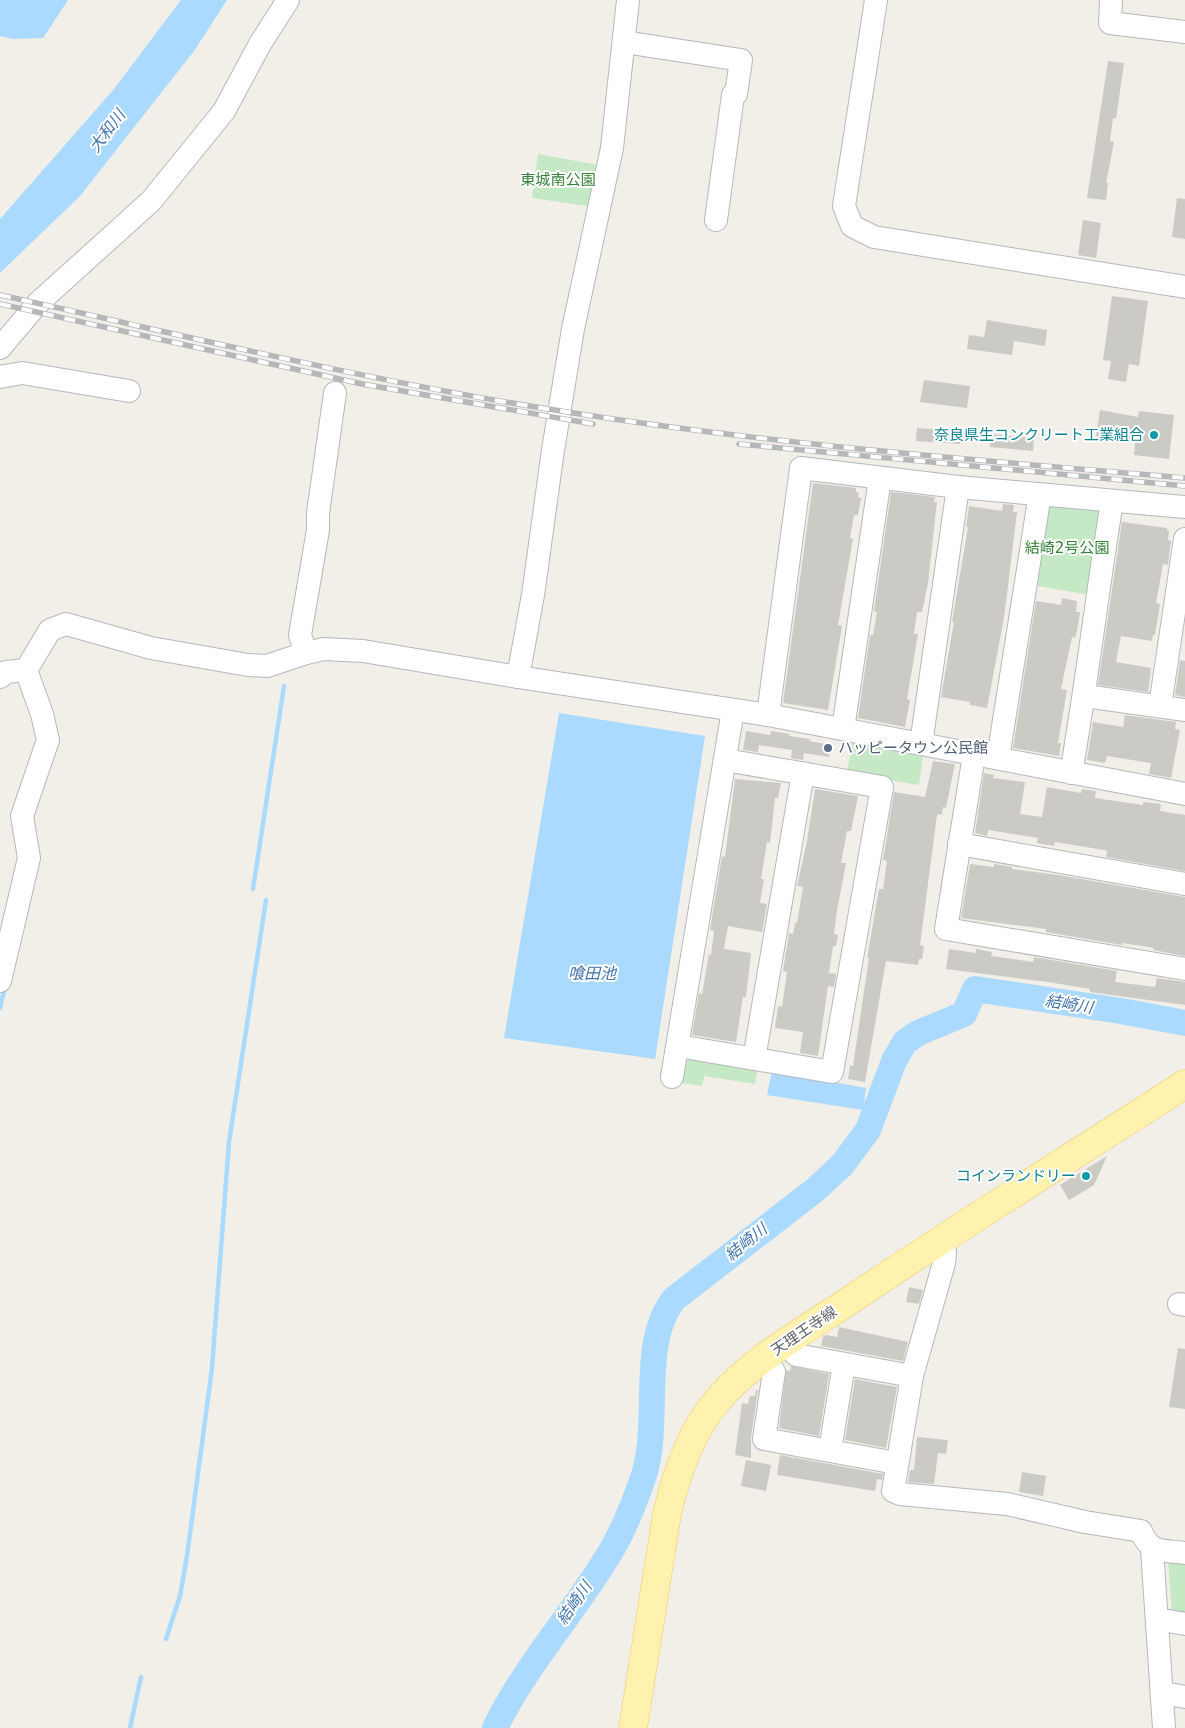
<svg xmlns="http://www.w3.org/2000/svg" width="1185" height="1728" viewBox="0 0 1185 1728" font-family="'DejaVu Sans','Noto Sans JP',sans-serif">
	<rect width="100%" height="100%" fill="#f1efe8"/>
	<g fill="#c5e8c5">
		<path d="M 538,154 L 604,166 L 595,207 L 532,198 Z"/>
		<path d="M 1050,504 L 1103,510 L 1090,595 L 1032,585 Z"/>
		<path d="M 852,742 L 923,756 L 919,785 L 847,773 Z"/>
		<path d="M 692,1058 L 758,1067 L 755,1084 L 704,1076 L 702,1086 L 677,1082 L 679,1067 Z"/>
		<path d="M 1168,1559 L 1185,1561 L 1185,1616 L 1172,1614 Z"/>
	</g>
	<g fill="#aadaff">
		<path d="M 0,0 L 68,0 L 43,38 L 13,39 L 0,36 Z"/>
		<path d="M 181,0 L 227,0 L 194,51 L 80,196 L 0,273 L 0,219 L 114,89 Z"/>
		<path d="M 559,713 L 705,736 L 655,1059 L 504,1038 Z"/>
		<path d="M 772,1071 L 866,1088 L 863,1110 L 767,1095 Z"/>
	</g>
	<g fill="none" stroke-linecap="round" stroke-linejoin="round">
		<g stroke="#aadaff" stroke-width="4.5">
			<path d="M 253,889 L 284,686"/>
			<path d="M 0,1008 L 5,987"/>
			<path d="M 166,1639 L 180,1596 L 187,1556 L 212,1368 L 229,1142 L 266,900"/>
			<path d="M 130,1728 L 141,1677"/>
		</g>
		<path stroke="#aadaff" stroke-width="26" d="M 495,1728 C 526,1664 575,1612 611,1551 C 625,1528 635,1501 644,1475 C 661,1421 639,1343 674,1299 L 815,1190 L 842,1165 L 868,1130 L 894,1061 L 905,1042 L 918,1033 L 964,1014 L 975,989 L 1121,1011 L 1185,1023"/>
	</g>
	<g fill="#cccac5">
		<path d="M 1108,61 L 1124,63 L 1116,119 L 1113,118 L 1110,141 L 1114,142 L 1106,183 L 1108,183 L 1106,200 L 1087,198 Z"/>
		<path d="M 1177,198 L 1185,199 L 1185,239 L 1172,237 Z"/>
		<path d="M 1083,220 L 1101,223 L 1096,258 L 1078,255 Z"/>
		<path d="M 1112,296 L 1148,301 L 1139,366 L 1129,364 L 1126,382 L 1108,379 L 1111,361 L 1103,360 Z"/>
		<path d="M 987,320 L 1047,330 L 1045,346 L 1014,341 L 1012,355 L 967,349 L 969,335 L 984,337 Z"/>
		<path d="M 924,380 L 970,386 L 967,408 L 920,402 Z"/>
		<path d="M 1100,410 L 1138,417 L 1139,411 L 1174,415 L 1169,459 L 1134,455 L 1135,443 L 1096,436 Z"/>
		<path d="M 917,428 L 961,431 L 960,444 L 916,441 Z"/>
		<path d="M 991,434 L 1034,438 L 1033,451 L 990,447 Z"/>
		<path d="M 813,483 L 856,488 L 856,492 L 859,493 L 858,497 L 861,498 L 858,515 L 854,515 L 850,538 L 853,539 L 838,625 L 842,626 L 828,710 L 783,703 Z"/>
		<path d="M 891,492 L 935,497 L 934,502 L 937,502 L 928,583 L 922,612 L 917,612 L 914,634 L 918,634 L 907,699 L 910,700 L 905,727 L 858,718 L 870,635 L 873,635 L 877,612 L 874,611 Z"/>
		<path d="M 1003,504 L 1014,505 L 1013,512 L 1017,512 L 1004,618 L 987,708 L 970,705 L 970,702 L 941,697 L 954,622 L 952,622 L 968,527 L 966,527 L 969,506 L 1002,511 Z"/>
		<path d="M 1122,522 L 1167,528 L 1167,530 L 1169,531 L 1168,540 L 1171,541 L 1168,565 L 1163,564 L 1156,603 L 1160,604 L 1155,635 L 1153,635 L 1152,641 L 1121,636 L 1116,662 L 1151,668 L 1148,692 L 1098,685 Z"/>
		<path d="M 1062,598 L 1077,601 L 1076,612 L 1080,612 L 1077,631 L 1075,638 L 1072,637 L 1061,689 L 1067,690 L 1058,743 L 1061,743 L 1059,756 L 1013,748 L 1036,601 L 1061,605 Z"/>
		<path d="M 1180,660 L 1185,661 L 1185,697 L 1175,695 Z"/>
		<path d="M 1125,715 L 1176,722 L 1175,729 L 1180,730 L 1171,778 L 1149,774 L 1151,763 L 1107,756 L 1105,763 L 1087,760 L 1093,722 L 1123,727 Z"/>
		<path d="M 746,731 L 770,735 L 771,731 L 790,734 L 789,736 L 810,739 L 809,741 L 831,745 L 829,757 L 804,753 L 803,760 L 791,758 L 792,750 L 759,745 L 758,752 L 743,750 Z"/>
		<path d="M 933,761 L 955,764 L 946,808 L 943,807 L 942,814 L 937,815 L 920,945 L 924,946 L 922,959 L 919,959 L 918,965 L 886,961 L 865,1082 L 848,1079 L 850,1065 L 853,1066 L 869,958 L 867,958 L 879,889 L 883,889 L 887,861 L 883,860 L 894,792 L 925,797 Z"/>
		<path d="M 984,773 L 994,775 L 993,778 L 1025,782 L 1020,814 L 1042,817 L 1047,787 L 1081,793 L 1082,789 L 1096,791 L 1095,798 L 1143,805 L 1143,802 L 1161,804 L 1160,811 L 1185,815 L 1185,871 L 1106,857 L 1107,851 L 1104,850 L 1055,842 L 1054,846 L 1037,843 L 1038,838 L 988,830 L 987,836 L 975,833 Z"/>
		<path d="M 735,779 L 781,783 L 778,798 L 775,798 L 770,843 L 767,842 L 761,879 L 764,879 L 760,903 L 767,904 L 762,932 L 728,926 L 724,949 L 751,953 L 746,997 L 743,997 L 736,1042 L 692,1035 L 699,993 L 702,994 L 709,954 L 711,955 L 714,931 L 710,930 L 722,856 L 725,857 Z"/>
		<path d="M 815,789 L 858,796 L 851,831 L 847,831 L 841,863 L 846,863 L 837,911 L 834,934 L 838,935 L 836,946 L 833,946 L 829,973 L 836,974 L 834,987 L 828,986 L 818,1056 L 800,1053 L 803,1032 L 775,1028 L 778,1006 L 782,1007 L 787,972 L 783,971 L 789,933 L 793,934 L 795,923 L 797,923 L 803,887 L 797,886 L 807,841 Z"/>
		<path d="M 970,864 L 994,867 L 994,864 L 1012,867 L 1012,869 L 1058,875 L 1185,897 L 1185,956 L 1153,950 L 1154,948 L 1123,943 L 1122,945 L 1046,932 L 1046,929 L 961,918 Z"/>
		<path d="M 949,949 L 976,953 L 976,949 L 992,952 L 991,956 L 1033,962 L 1034,957 L 1117,971 L 1115,982 L 1155,987 L 1157,978 L 1185,982 L 1185,1005 L 1090,992 L 1090,989 L 1048,982 L 946,969 Z"/>
		<path d="M 1107,1156 L 1094,1185 L 1069,1200 L 1060,1185 Z"/>
		<path d="M 909,1287 L 923,1290 L 919,1304 L 906,1302 Z"/>
		<path d="M 839,1327 L 908,1342 L 903,1361 L 821,1346 L 823,1337 L 826,1335 L 837,1337 Z"/>
		<path d="M 1178,1348 L 1185,1349 L 1185,1409 L 1169,1407 Z"/>
		<path d="M 791,1366 L 829,1374 L 819,1436 L 779,1428 L 786,1370 L 790,1371 Z"/>
		<path d="M 855,1379 L 897,1387 L 886,1448 L 845,1440 Z"/>
		<path d="M 756,1390 L 758,1390 L 751,1437 L 751,1458 L 735,1455 L 742,1403 L 748,1404 L 750,1396 L 755,1396 Z"/>
		<path d="M 917,1437 L 948,1440 L 946,1454 L 938,1453 L 934,1484 L 908,1482 L 910,1470 L 914,1470 Z"/>
		<path d="M 780,1455 L 883,1474 L 882,1480 L 877,1479 L 875,1491 L 777,1475 Z"/>
		<path d="M 746,1460 L 771,1465 L 766,1491 L 741,1486 Z"/>
		<path d="M 1022,1472 L 1046,1476 L 1043,1496 L 1019,1492 Z"/>
	</g>
	<g fill="none" stroke-linecap="round" stroke-linejoin="round">
		<g stroke="#b5b8bc" stroke-width="24">
			<g id="minor">
				<path d="M 876,0 L 844,206 L 852,226 L 874,237 L 1185,287"/>
				<path d="M 1111,0 L 1110,23 L 1185,32"/>
				<path d="M 624,42 L 741,60 L 736,94 L 733,95 L 716,220"/>
				<path d="M 0,348 L 38,303 L 151,201 L 224,111 L 260,44 L 288,0"/>
				<path d="M 0,377 L 22,373 L 129,391"/>
				<path d="M 306,653 L 300,635 L 318,530 L 318,513 L 335,393"/>
				<path d="M 0,677 L 6,672 L 26,670"/>
				<path d="M 518,677 L 533,595 L 553,450 L 573,329 L 612,148 L 628,0"/>
				<path d="M 1085,696 L 1185,710"/>
				<path d="M 1160,706 L 1185,539"/>
				<path d="M 768,715 L 801,468 L 958,487 L 1185,507"/>
				<path d="M 843,729 L 880,478"/>
				<path d="M 921,744 L 958,487"/>
				<path d="M 974,755 L 946,929 L 1185,969"/>
				<path d="M 998,758 L 1040,494"/>
				<path d="M 1071,773 C 1087,683 1097,592 1112,502"/>
				<path d="M 959,844 L 1185,884"/>
				<path d="M 0,981 L 29,858 L 22,816 L 48,740 L 42,714 L 26,670 L 50,630 L 66,624 L 151,648 L 248,665 L 267,666 L 306,653 L 324,649 L 363,651 L 518,677 L 768,715 L 1185,794"/>
				<path d="M 678,1046 L 832,1072 L 882,787 L 725,760"/>
				<path d="M 754,1059 L 803,773"/>
				<path d="M 672,1077 L 733,710"/>
				<path d="M 938,1241 L 945,1252 L 944,1263 L 912,1376 L 893,1491 L 900,1494 L 1007,1504 L 1085,1522 L 1141,1531 C 1150,1554 1163,1550 1185,1553"/>
				<path d="M 1179,1304 L 1185,1305"/>
				<path d="M 786,1343 L 796,1355 L 912,1376"/>
				<path d="M 765,1357 L 774,1372 L 764,1439 L 896,1463"/>
				<path d="M 830,1450 L 844,1364"/>
				<path d="M 1152,1549 L 1164,1728"/>
				<path d="M 1157,1619 L 1185,1624"/>
				<path d="M 1163,1693 L 1185,1697"/>
			</g>
		</g>
		<g stroke="#f2c960" stroke-width="29">
			<path id="major" d="M 633,1728 L 667,1514 C 676,1475 690,1432 717,1401 C 753,1358 806,1330 852,1299 C 961,1225 1074,1156 1185,1084"/>
		</g>
		<use href="#minor" stroke="#fff" stroke-width="22"/>
		<use href="#major" stroke="#fff2af" stroke-width="28"/>
		<g stroke="#b6b7b8" stroke-width="5.5">
			<g id="rail">
				<path d="M 0,295 C 187,336 372,382 561,411 C 768,444 977,460 1185,478"/>
				<path d="M 0,304 L 362,384 L 593,424"/>
				<path d="M 739,444 L 1185,486"/>
			</g>
		</g>
		<use href="#rail" stroke="#fff" stroke-width="4" stroke-dasharray="11" stroke-linecap="butt"/>
	</g>
	<g fill="#0f9aa8" stroke="#fff" stroke-width="2">
		<circle cx="1154" cy="435" r="5"/>
		<circle cx="1086" cy="1176" r="5"/>
	</g>
	<circle fill="#5c6f8a" stroke="#fff" stroke-width="2" cx="828" cy="748" r="5"/>
	<g text-anchor="middle" dominant-baseline="central" stroke-width="4" stroke-linejoin="round" paint-order="stroke">
		<g font-size="15" fill="#348238" stroke="#fff">
			<text x="558" y="180">東城南公園</text>
			<text x="1067" y="548">結崎2号公園</text>
		</g>
		<g font-size="15" fill="#0d838f" stroke="#fff" text-anchor="end">
			<text x="1144" y="435">奈良県生コンクリート工業組合</text>
			<text x="1076" y="1176">コインランドリー</text>
		</g>
		<g font-size="15" fill="#4e5e75" stroke="#fff" text-anchor="start">
			<text x="838" y="748">ハッピータウン公民館</text>
		</g>
		<g font-size="15" fill="#5f6368" stroke="#fff">
			<text transform="translate(804 1331) rotate(-34)">天理王寺線</text>
		</g>
		<g font-size="16" font-style="italic" fill="#4174aa" stroke="#fff">
			<text transform="translate(107 131) rotate(-53)">大和川</text>
			<text x="592" y="973">喰田池</text>
			<text transform="translate(1069 1004) rotate(9)">結崎川</text>
			<text transform="translate(746 1242) rotate(-39)">結崎川</text>
			<text transform="translate(574 1603) rotate(-55)">結崎川</text>
		</g>
	</g>
</svg>
